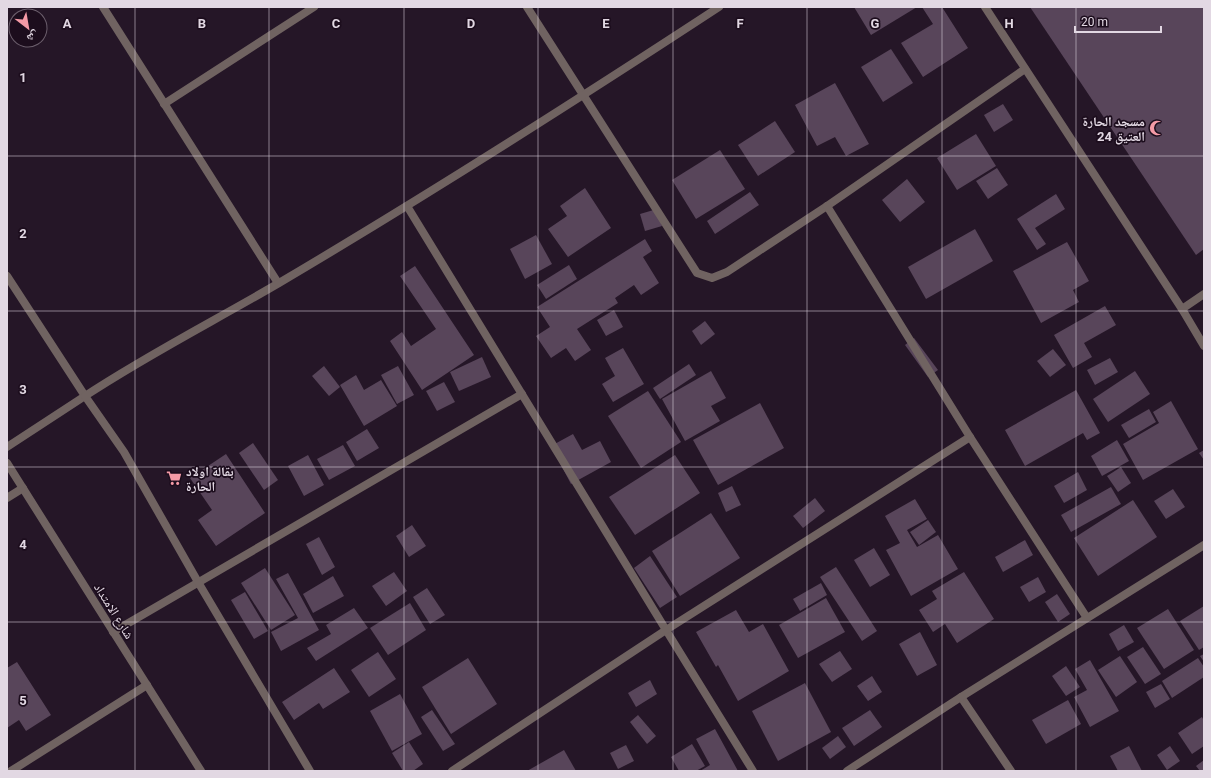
<svg xmlns="http://www.w3.org/2000/svg" width="1211" height="778" viewBox="0 0 1211 778" font-family="Roboto,'Noto Naskh Arabic',sans-serif">
	<rect width="100%" height="100%" fill="#251627"/>
	<g fill="#58455a">
		<path d="M 854,7 L 917,7 L 871,35 Z"/>
		<path d="M 922,7 L 942,7 L 968,48 L 923,77 L 901,43 L 933,24 Z"/>
		<path d="M 1030,7 L 1204,7 L 1204,249 L 1196,255 Z"/>
		<path d="M 891,49 L 913,83 L 883,102 L 861,67 Z"/>
		<path d="M 835,83 L 869,144 L 846,156 L 835,137 L 817,146 L 795,105 Z"/>
		<path d="M 1003,104 L 1013,120 L 994,132 L 984,115 Z"/>
		<path d="M 775,121 L 795,152 L 758,176 L 738,145 Z"/>
		<path d="M 976,134 L 996,166 L 957,190 L 937,158 Z"/>
		<path d="M 720,150 L 745,189 L 696,219 L 672,180 Z"/>
		<path d="M 997,168 L 1008,185 L 988,199 L 976,181 Z"/>
		<path d="M 907,179 L 925,202 L 900,222 L 882,200 Z"/>
		<path d="M 585,188 L 611,228 L 568,257 L 548,229 L 567,216 L 560,206 Z"/>
		<path d="M 750,192 L 759,205 L 715,234 L 707,221 Z"/>
		<path d="M 1056,194 L 1065,209 L 1035,228 L 1046,244 L 1037,250 L 1017,219 Z"/>
		<path d="M 657,209 L 662,226 L 645,231 L 640,214 Z"/>
		<path d="M 975,229 L 993,261 L 926,299 L 908,267 Z"/>
		<path d="M 536,235 L 552,264 L 525,279 L 510,249 Z"/>
		<path d="M 645,239 L 652,251 L 643,257 L 659,283 L 641,295 L 634,285 L 615,298 L 618,303 L 577,329 L 591,350 L 575,361 L 566,348 L 551,358 L 536,336 L 550,327 L 537,307 Z"/>
		<path d="M 1067,242 L 1089,281 L 1073,290 L 1079,302 L 1041,323 L 1013,271 Z"/>
		<path d="M 569,265 L 577,279 L 546,299 L 537,285 Z"/>
		<path d="M 415,266 L 474,355 L 422,390 L 390,341 L 402,332 L 411,346 L 436,329 L 400,276 Z"/>
		<path d="M 1105,306 L 1116,325 L 1084,343 L 1092,357 L 1073,368 L 1054,335 Z"/>
		<path d="M 614,310 L 623,327 L 606,336 L 597,320 Z"/>
		<path d="M 705,321 L 715,334 L 701,345 L 692,331 Z"/>
		<path d="M 914,338 L 938,370 L 928,377 L 905,345 Z"/>
		<path d="M 623,348 L 644,384 L 613,402 L 602,384 L 615,376 L 605,358 Z"/>
		<path d="M 1053,349 L 1066,365 L 1050,377 L 1037,361 Z"/>
		<path d="M 482,357 L 491,377 L 459,391 L 450,372 Z"/>
		<path d="M 1110,358 L 1118,372 L 1095,385 L 1087,370 Z"/>
		<path d="M 689,364 L 696,375 L 660,399 L 653,388 Z"/>
		<path d="M 324,366 L 340,387 L 329,396 L 312,376 Z"/>
		<path d="M 398,366 L 414,395 L 397,404 L 381,375 Z"/>
		<path d="M 711,371 L 726,398 L 711,406 L 720,421 L 685,441 L 662,399 Z"/>
		<path d="M 1135,371 L 1150,394 L 1108,422 L 1093,399 Z"/>
		<path d="M 356,375 L 364,390 L 381,380 L 397,406 L 364,426 L 340,385 Z"/>
		<path d="M 444,382 L 455,402 L 437,411 L 426,391 Z"/>
		<path d="M 1076,390 L 1100,433 L 1087,440 L 1083,433 L 1025,466 L 1005,430 Z"/>
		<path d="M 648,391 L 681,442 L 641,468 L 608,416 Z"/>
		<path d="M 1171,401 L 1198,449 L 1143,480 L 1123,444 L 1159,423 L 1153,412 Z"/>
		<path d="M 760,403 L 784,448 L 718,485 L 693,440 Z"/>
		<path d="M 1149,409 L 1156,422 L 1129,438 L 1121,425 Z"/>
		<path d="M 367,429 L 379,448 L 357,461 L 346,442 Z"/>
		<path d="M 573,434 L 582,450 L 600,441 L 611,462 L 571,484 L 551,446 Z"/>
		<path d="M 1117,440 L 1129,461 L 1102,476 L 1091,456 Z"/>
		<path d="M 253,443 L 278,480 L 264,490 L 239,453 Z"/>
		<path d="M 343,445 L 355,466 L 329,480 L 317,459 Z"/>
		<path d="M 1204,450 L 1204,460 L 1199,453 Z"/>
		<path d="M 226,454 L 265,513 L 216,546 L 198,520 L 212,510 L 190,478 Z"/>
		<path d="M 308,455 L 324,485 L 304,496 L 288,466 Z"/>
		<path d="M 675,455 L 700,493 L 635,535 L 609,497 Z"/>
		<path d="M 1121,467 L 1131,483 L 1118,492 L 1107,476 Z"/>
		<path d="M 1078,472 L 1087,490 L 1064,503 L 1054,486 Z"/>
		<path d="M 732,486 L 741,505 L 726,512 L 718,493 Z"/>
		<path d="M 1111,487 L 1121,504 L 1071,532 L 1061,515 Z"/>
		<path d="M 1173,489 L 1185,507 L 1166,519 L 1154,501 Z"/>
		<path d="M 815,498 L 825,511 L 803,528 L 793,516 Z"/>
		<path d="M 915,499 L 927,519 L 907,530 L 917,547 L 938,535 L 958,569 L 911,596 L 886,550 L 900,543 L 885,516 Z"/>
		<path d="M 1133,500 L 1157,537 L 1098,576 L 1074,538 Z"/>
		<path d="M 711,513 L 740,558 L 680,596 L 652,551 Z"/>
		<path d="M 928,520 L 936,532 L 919,545 L 910,532 Z"/>
		<path d="M 412,525 L 426,546 L 409,557 L 396,536 Z"/>
		<path d="M 319,537 L 335,567 L 322,575 L 306,544 Z"/>
		<path d="M 1025,540 L 1033,555 L 1003,572 L 995,557 Z"/>
		<path d="M 874,548 L 890,575 L 870,587 L 854,560 Z"/>
		<path d="M 650,556 L 677,597 L 660,608 L 634,568 Z"/>
		<path d="M 836,567 L 877,631 L 862,641 L 820,577 Z"/>
		<path d="M 265,568 L 295,615 L 271,630 L 241,583 Z"/>
		<path d="M 394,572 L 407,591 L 386,606 L 372,586 Z"/>
		<path d="M 964,572 L 994,619 L 957,643 L 945,624 L 933,632 L 919,610 L 937,599 L 932,591 Z"/>
		<path d="M 288,573 L 319,630 L 281,651 L 271,632 L 298,618 L 276,579 Z"/>
		<path d="M 333,576 L 344,596 L 313,613 L 303,594 Z"/>
		<path d="M 1038,577 L 1046,592 L 1029,602 L 1020,587 Z"/>
		<path d="M 821,583 L 827,595 L 800,611 L 793,599 Z"/>
		<path d="M 427,588 L 445,615 L 430,624 L 413,597 Z"/>
		<path d="M 245,592 L 268,631 L 254,639 L 231,600 Z"/>
		<path d="M 1057,594 L 1070,614 L 1058,622 L 1045,602 Z"/>
		<path d="M 826,598 L 845,632 L 798,658 L 779,625 Z"/>
		<path d="M 410,603 L 426,630 L 388,655 L 370,628 Z"/>
		<path d="M 1204,606 L 1204,647 L 1199,650 L 1180,621 Z"/>
		<path d="M 354,608 L 368,628 L 316,661 L 307,648 L 331,634 L 326,625 Z"/>
		<path d="M 1168,609 L 1194,650 L 1164,669 L 1137,628 Z"/>
		<path d="M 736,610 L 749,632 L 763,624 L 789,671 L 738,701 L 718,665 L 716,667 L 696,632 Z"/>
		<path d="M 1124,625 L 1134,642 L 1118,651 L 1109,634 Z"/>
		<path d="M 920,632 L 937,665 L 917,676 L 899,644 Z"/>
		<path d="M 1143,647 L 1161,674 L 1145,684 L 1127,657 Z"/>
		<path d="M 840,651 L 852,669 L 832,682 L 819,664 Z"/>
		<path d="M 378,652 L 396,679 L 369,697 L 351,670 Z"/>
		<path d="M 1204,654 L 1204,662 L 1200,656 Z"/>
		<path d="M 1120,656 L 1137,682 L 1116,697 L 1098,670 Z"/>
		<path d="M 468,658 L 497,704 L 451,734 L 422,687 Z"/>
		<path d="M 1198,658 L 1204,667 L 1204,677 L 1172,698 L 1162,681 Z"/>
		<path d="M 1090,660 L 1119,711 L 1090,727 L 1074,697 L 1087,690 L 1075,669 Z"/>
		<path d="M 17,662 L 51,715 L 26,731 L 19,720 L 7,728 L 7,668 Z"/>
		<path d="M 1066,666 L 1080,687 L 1066,696 L 1052,676 Z"/>
		<path d="M 334,668 L 350,692 L 323,709 L 319,703 L 294,720 L 282,702 Z"/>
		<path d="M 872,676 L 882,692 L 868,701 L 857,686 Z"/>
		<path d="M 650,680 L 657,694 L 636,707 L 628,693 Z"/>
		<path d="M 805,683 L 831,732 L 778,761 L 752,711 Z"/>
		<path d="M 1161,684 L 1170,699 L 1155,708 L 1146,692 Z"/>
		<path d="M 400,694 L 422,734 L 392,751 L 370,711 Z"/>
		<path d="M 1068,700 L 1081,724 L 1046,744 L 1032,720 Z"/>
		<path d="M 432,710 L 455,744 L 443,751 L 421,717 Z"/>
		<path d="M 870,710 L 882,727 L 854,746 L 842,728 Z"/>
		<path d="M 638,715 L 656,736 L 647,744 L 630,722 Z"/>
		<path d="M 1202,717 L 1204,721 L 1204,746 L 1192,754 L 1178,733 Z"/>
		<path d="M 715,729 L 738,771 L 700,771 L 710,765 L 696,739 Z"/>
		<path d="M 838,736 L 846,747 L 830,759 L 822,748 Z"/>
		<path d="M 409,742 L 423,764 L 413,771 L 403,771 L 392,753 Z"/>
		<path d="M 692,744 L 705,766 L 696,771 L 679,771 L 671,757 Z"/>
		<path d="M 626,745 L 634,761 L 618,769 L 610,753 Z"/>
		<path d="M 1129,746 L 1142,771 L 1118,771 L 1110,756 Z"/>
		<path d="M 1170,746 L 1180,761 L 1167,770 L 1157,755 Z"/>
		<path d="M 564,750 L 576,771 L 527,771 Z"/>
		<path d="M 1204,760 L 1204,771 L 1200,771 L 1196,766 Z"/>
	</g>
	<g fill="none" stroke-linecap="round" stroke-linejoin="round">
		<g stroke="#706361" stroke-width="8">
			<path d="M 103,7 L 278,283"/>
			<path d="M 527,7 L 697,273 L 712,278 L 727,272 L 827,206 L 1025,69"/>
			<path d="M 985,7 L 1182,309 L 1204,346"/>
			<path d="M 164,104 L 314,7"/>
			<path d="M 407,206 L 666,630 L 753,771"/>
			<path d="M 827,206 L 970,437 L 1087,618"/>
			<path d="M 7,276 L 85,396 L 7,447"/>
			<path d="M 1182,309 L 1204,294"/>
			<path d="M 7,498 L 23,488"/>
			<path d="M 113,632 L 522,394"/>
			<path d="M 961,697 L 1011,771"/>
			<path d="M 11,771 L 147,685"/>
			<path d="M 310,771 L 198,582 L 124,452 L 85,396 C 147,355 214,321 279,283 C 428,195 574,102 719,7"/>
			<path d="M 452,771 L 666,630 L 970,437"/>
			<path d="M 847,771 L 961,697 L 1204,545"/>
		</g>
		<path stroke="#706361" stroke-width="8" d="M 7,463 L 201,771"/>
	</g>
	<path fill="none" stroke="#e2d8e3" stroke-width="1" stroke-opacity="0.55" d="M 135,7 L 135,771M 269,7 L 269,771M 404,7 L 404,771M 538,7 L 538,771M 673,7 L 673,771M 807,7 L 807,771M 942,7 L 942,771M 1076,7 L 1076,771M 7,156 L 1204,156M 7,311 L 1204,311M 7,467 L 1204,467M 7,622 L 1204,622"/>
	<defs>
		<g id="mosque-bare" transform="scale(1.2)"><path d="M3.5-4.9A6 6 0 1 0 3.5 4.9A5 5 0 1 1 3.5-4.9Z" fill="#f49aa6" stroke="#1c0d1d" stroke-width="2.5" paint-order="stroke"/></g>
		<g id="supermarket-bare" transform="scale(1.2)"><path d="M-6-5.5h2.5l.6 2H6L4.5 2H-2.5L-4.4-4H-6ZM-1.5 3.2a1.3 1.3 0 1 0 .1 0ZM3 3.2a1.3 1.3 0 1 0 .1 0Z" fill="#f49aa6" stroke="#1c0d1d" stroke-width="2.5" paint-order="stroke"/></g>
	</defs>
	<g fill-rule="evenodd">
		<use href="#mosque-bare" x="1157" y="128"/>
		<use href="#supermarket-bare" x="174" y="478"/>
	</g>
	<g text-anchor="middle" dominant-baseline="central" stroke-width="3.5" stroke-linejoin="round" paint-order="stroke">
		<g font-size="13" font-weight="bold" fill="#e2d8e3" stroke="#1c0d1d" text-anchor="end">
			<text x="1145" y="121">مسجد الحارة<tspan x="1145" dy="15">24 العتيق</tspan></text>
			<text x="186" y="471" text-anchor="start">بقالة اولاد<tspan x="186" dy="15">الحارة</tspan></text>
		</g>
		<g font-size="13" fill="#e2d8e3" stroke="#1c0d1d">
			<text transform="translate(114 611) rotate(58)">شارع الامتداد</text>
		</g>
	</g>
	<g font-size="13" text-anchor="middle" font-weight="bold" fill="#e2d8e3" stroke="#1c0d1d" stroke-width="3.5" stroke-linejoin="round" paint-order="stroke">
		<text x="67" y="28">A</text>
		<text x="202" y="28">B</text>
		<text x="336" y="28">C</text>
		<text x="471" y="28">D</text>
		<text x="606" y="28">E</text>
		<text x="740" y="28">F</text>
		<text x="875" y="28">G</text>
		<text x="1009" y="28">H</text>
		<text x="23" y="82">1</text>
		<text x="23" y="238">2</text>
		<text x="23" y="394">3</text>
		<text x="23" y="549">4</text>
		<text x="23" y="705">5</text>
	</g>
	<rect width="1211" height="778" fill="none" stroke="#e2d8e3" stroke-width="16"/>
	<g transform="translate(28 28) rotate(149)"><circle r="19" fill="#1c0d1d" stroke="#6b5e6c"/>
	<path d="M0-3L7 15L0 10L-7 15Z" fill="#f49aa6"/>
	<text y="-6" font-size="11" font-weight="bold" text-anchor="middle" fill="#e2d8e3">ش</text>
	</g>
	<path d="M1075 26v6h86v-6" fill="none" stroke="#e2d8e3" stroke-width="2"/>
	<text x="1081" y="26" font-size="12" fill="#e2d8e3" stroke="#1c0d1d" stroke-width="3" paint-order="stroke">20 m</text>
</svg>
